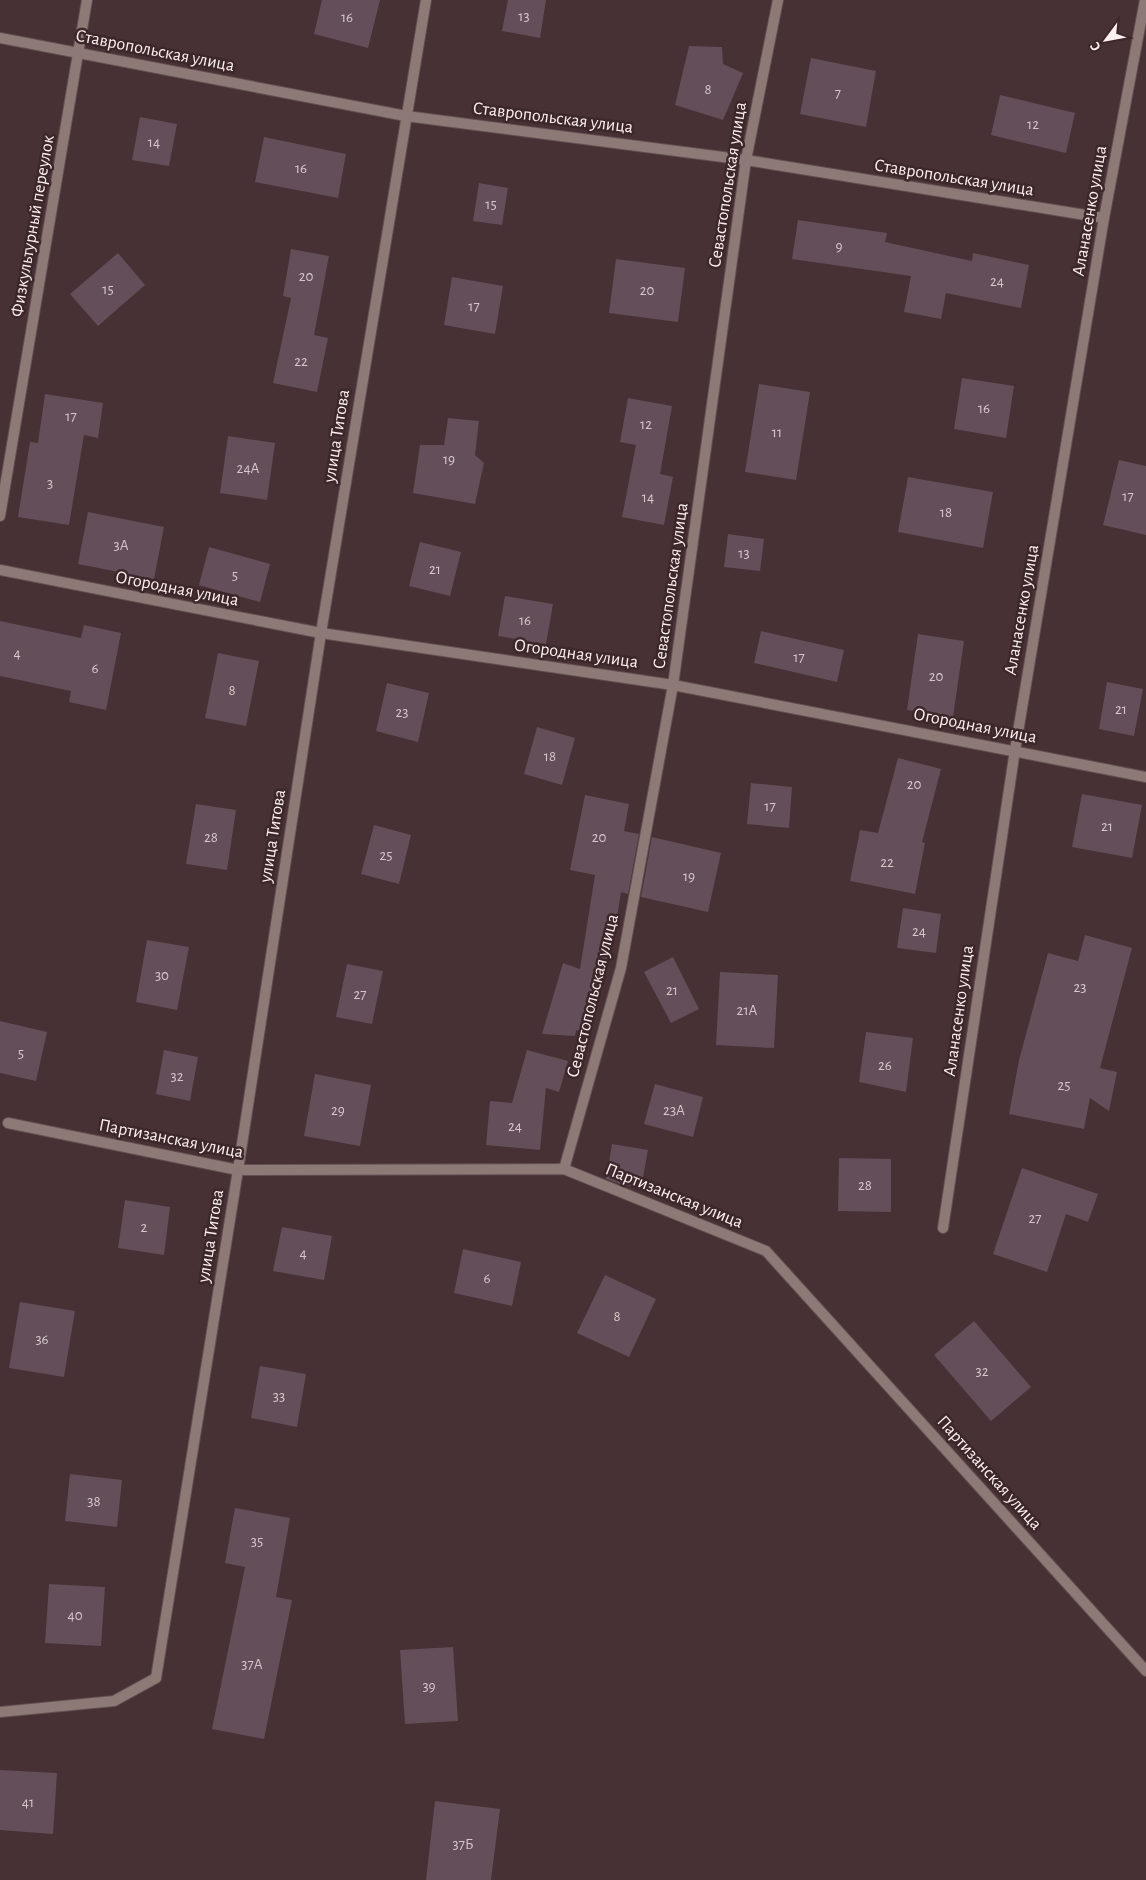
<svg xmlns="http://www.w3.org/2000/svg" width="1146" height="1880" viewBox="0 0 1146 1880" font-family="'Alegreya Sans',sans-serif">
	<rect width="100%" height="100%" fill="#473134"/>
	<g fill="#634e5a">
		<path d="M 322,0 L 380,0 L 368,48 L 314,34 Z"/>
		<path d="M 508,0 L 546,0 L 540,38 L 502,31 Z"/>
		<path d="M 689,46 L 722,47 L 723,64 L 743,73 L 723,120 L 675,105 Z"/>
		<path d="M 811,58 L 876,71 L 866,127 L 800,114 Z"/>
		<path d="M 1000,95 L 1075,113 L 1066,153 L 991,135 Z"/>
		<path d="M 140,117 L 177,124 L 169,166 L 132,160 Z"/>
		<path d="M 264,137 L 346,154 L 338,198 L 255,182 Z"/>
		<path d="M 479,183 L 508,188 L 502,225 L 473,221 Z"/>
		<path d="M 798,220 L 887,233 L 885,242 L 972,261 L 973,253 L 1029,265 L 1021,308 L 946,293 L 941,319 L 904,312 L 911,276 L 792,259 Z"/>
		<path d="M 291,249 L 329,256 L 314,335 L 328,338 L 317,392 L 273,383 L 291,298 L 283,296 Z"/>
		<path d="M 118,253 L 145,285 L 98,326 L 70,294 Z"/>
		<path d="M 616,259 L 685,268 L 678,322 L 609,313 Z"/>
		<path d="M 452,277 L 503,286 L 495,334 L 444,325 Z"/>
		<path d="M 962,378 L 1014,386 L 1006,438 L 954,429 Z"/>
		<path d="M 759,384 L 810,392 L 796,480 L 745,472 Z"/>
		<path d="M 45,394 L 103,403 L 98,438 L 84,435 L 69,525 L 18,517 L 30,442 L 38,443 Z"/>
		<path d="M 628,398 L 672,406 L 660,474 L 673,477 L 664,525 L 622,517 L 636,445 L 620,442 Z"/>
		<path d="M 448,418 L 479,421 L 475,455 L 484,463 L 475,504 L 413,493 L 420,445 L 444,445 Z"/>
		<path d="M 228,436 L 275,443 L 267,500 L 220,493 Z"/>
		<path d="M 1119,460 L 1146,466 L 1146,535 L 1103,525 Z"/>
		<path d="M 908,477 L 993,492 L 983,548 L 898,532 Z"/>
		<path d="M 88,512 L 164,527 L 154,579 L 78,564 Z"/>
		<path d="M 728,534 L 764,539 L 760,571 L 724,567 Z"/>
		<path d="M 420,542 L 461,552 L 450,596 L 409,586 Z"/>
		<path d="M 209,547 L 270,564 L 260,602 L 199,585 Z"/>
		<path d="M 505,596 L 553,604 L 546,644 L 498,636 Z"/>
		<path d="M 0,621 L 81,638 L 84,625 L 121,633 L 106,710 L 69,702 L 71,691 L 0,676 Z"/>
		<path d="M 761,631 L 844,650 L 837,682 L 754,663 Z"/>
		<path d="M 918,634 L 964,641 L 953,717 L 907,710 Z"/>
		<path d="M 218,653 L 259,661 L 246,726 L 205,718 Z"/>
		<path d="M 1107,682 L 1143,689 L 1134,736 L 1099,729 Z"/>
		<path d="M 387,683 L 429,693 L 418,742 L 376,731 Z"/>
		<path d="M 537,727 L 575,738 L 562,785 L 524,774 Z"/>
		<path d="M 898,758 L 941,769 L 922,842 L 925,843 L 915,894 L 850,881 L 860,830 L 878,833 Z"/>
		<path d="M 751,783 L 792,787 L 789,828 L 747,824 Z"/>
		<path d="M 1082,794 L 1142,805 L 1132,858 L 1072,847 Z"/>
		<path d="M 585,795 L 629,804 L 624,831 L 639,834 L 628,894 L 621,892 L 615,930 L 584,1033 L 576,1030 L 575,1036 L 542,1034 L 563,963 L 580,969 L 595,875 L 570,870 Z"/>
		<path d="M 196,804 L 236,810 L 227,870 L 186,864 Z"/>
		<path d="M 374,825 L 411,835 L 399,884 L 361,874 Z"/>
		<path d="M 652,837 L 721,853 L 708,912 L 641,897 Z"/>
		<path d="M 903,908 L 941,914 L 936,953 L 897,948 Z"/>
		<path d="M 1085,935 L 1132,948 L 1100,1068 L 1117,1072 L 1109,1111 L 1090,1098 L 1084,1129 L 1009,1114 L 1019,1060 L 1048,953 L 1078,961 Z"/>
		<path d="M 147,940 L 189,947 L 177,1010 L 136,1002 Z"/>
		<path d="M 673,957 L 699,1009 L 671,1023 L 644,972 Z"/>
		<path d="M 347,964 L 383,971 L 372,1024 L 336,1017 Z"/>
		<path d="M 720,972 L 778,975 L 774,1048 L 716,1045 Z"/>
		<path d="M 0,1021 L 47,1032 L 36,1081 L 0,1073 Z"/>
		<path d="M 866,1032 L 913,1038 L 906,1092 L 859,1082 Z"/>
		<path d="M 164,1050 L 198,1057 L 190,1101 L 156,1094 Z"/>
		<path d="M 527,1050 L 568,1061 L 559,1092 L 546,1088 L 540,1150 L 486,1145 L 490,1101 L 512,1103 Z"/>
		<path d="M 315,1074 L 371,1085 L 360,1146 L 304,1136 Z"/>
		<path d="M 655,1084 L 703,1097 L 693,1137 L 644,1124 Z"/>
		<path d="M 612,1144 L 648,1150 L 641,1188 L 620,1184 L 606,1179 Z"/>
		<path d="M 839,1158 L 891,1159 L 891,1212 L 838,1211 Z"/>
		<path d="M 1022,1168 L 1098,1194 L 1088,1222 L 1066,1214 L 1047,1272 L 993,1254 Z"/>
		<path d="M 125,1200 L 170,1207 L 164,1255 L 118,1248 Z"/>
		<path d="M 282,1227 L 332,1236 L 324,1280 L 273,1271 Z"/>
		<path d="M 463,1249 L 521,1262 L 512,1306 L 454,1293 Z"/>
		<path d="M 605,1275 L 656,1299 L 629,1357 L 577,1333 Z"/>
		<path d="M 20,1302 L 75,1311 L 64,1377 L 9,1368 Z"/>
		<path d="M 974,1321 L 1031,1387 L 991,1421 L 934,1355 Z"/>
		<path d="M 260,1366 L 306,1374 L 297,1427 L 251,1418 Z"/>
		<path d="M 70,1474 L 122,1480 L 117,1527 L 65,1521 Z"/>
		<path d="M 235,1508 L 290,1518 L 276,1597 L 292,1600 L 264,1739 L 212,1729 L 245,1567 L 225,1563 Z"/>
		<path d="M 49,1584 L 105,1587 L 101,1646 L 45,1643 Z"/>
		<path d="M 453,1647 L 458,1721 L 405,1724 L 400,1650 Z"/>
		<path d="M 0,1770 L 57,1773 L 53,1834 L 0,1830 Z"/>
		<path d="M 435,1801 L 500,1809 L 491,1880 L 426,1880 Z"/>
	</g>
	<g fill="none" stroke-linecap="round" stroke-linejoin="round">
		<g stroke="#644f52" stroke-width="12">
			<path id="service" d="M 0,1712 L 114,1701 L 156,1678"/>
		</g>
		<g stroke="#644f52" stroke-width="12">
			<g id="minor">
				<path d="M 0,38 L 406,116 L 746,160 L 1104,218"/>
				<path d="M 0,516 L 87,0"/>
				<path d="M 0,570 L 321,633 L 673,685 L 1146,777"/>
				<path d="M 8,1123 L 238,1170 L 564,1169 L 766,1251 L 1146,1671"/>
				<path d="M 564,1169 L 621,968 L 673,685 L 746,160 L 778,0"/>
				<path d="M 943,1228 L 1015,750 L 1104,218 L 1145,0"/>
				<path d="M 156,1678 L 238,1170 L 321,633 L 426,0"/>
			</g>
		</g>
		<use href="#service" stroke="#8d7a76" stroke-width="10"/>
		<use href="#minor" stroke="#8d7a76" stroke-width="10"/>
	</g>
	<g text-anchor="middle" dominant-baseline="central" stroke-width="5" stroke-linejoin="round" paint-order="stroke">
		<g font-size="15" fill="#d7c7ca">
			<text x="524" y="16">13</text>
			<text x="347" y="17">16</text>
			<text x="708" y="89">8</text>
			<text x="838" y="93">7</text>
			<text x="1033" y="124">12</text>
			<text x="154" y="142">14</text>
			<text x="301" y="168">16</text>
			<text x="491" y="204">15</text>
			<text x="839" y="246">9</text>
			<text x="306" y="276">20</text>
			<text x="997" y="281">24</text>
			<text x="108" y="289">15</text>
			<text x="647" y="290">20</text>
			<text x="474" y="306">17</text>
			<text x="301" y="361">22</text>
			<text x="984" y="408">16</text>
			<text x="71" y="416">17</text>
			<text x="646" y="424">12</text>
			<text x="777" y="432">11</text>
			<text x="449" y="459">19</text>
			<text x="248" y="468">24А</text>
			<text x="50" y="483">3</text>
			<text x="1128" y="496">17</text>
			<text x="648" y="497">14</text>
			<text x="946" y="512">18</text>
			<text x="121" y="545">3А</text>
			<text x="744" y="553">13</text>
			<text x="435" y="569">21</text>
			<text x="235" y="575">5</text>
			<text x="525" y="620">16</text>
			<text x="17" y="653">4</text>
			<text x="799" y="657">17</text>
			<text x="95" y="668">6</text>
			<text x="936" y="676">20</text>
			<text x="232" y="690">8</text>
			<text x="1121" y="709">21</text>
			<text x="402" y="712">23</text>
			<text x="550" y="756">18</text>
			<text x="914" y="784">20</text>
			<text x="770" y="806">17</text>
			<text x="1107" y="826">21</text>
			<text x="211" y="837">28</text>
			<text x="599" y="837">20</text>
			<text x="386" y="855">25</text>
			<text x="887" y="862">22</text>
			<text x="689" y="876">19</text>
			<text x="919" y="931">24</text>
			<text x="162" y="975">30</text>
			<text x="1080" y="987">23</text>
			<text x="672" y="990">21</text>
			<text x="360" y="994">27</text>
			<text x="747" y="1010">21А</text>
			<text x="21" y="1053">5</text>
			<text x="885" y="1065">26</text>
			<text x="177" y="1076">32</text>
			<text x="1064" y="1085">25</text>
			<text x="338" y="1110">29</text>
			<text x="674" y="1110">23А</text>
			<text x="515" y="1126">24</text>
			<text x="865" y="1185">28</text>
			<text x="1035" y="1218">27</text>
			<text x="144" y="1227">2</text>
			<text x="303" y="1253">4</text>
			<text x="487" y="1278">6</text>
			<text x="617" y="1316">8</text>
			<text x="42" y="1339">36</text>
			<text x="982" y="1371">32</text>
			<text x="279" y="1396">33</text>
			<text x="94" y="1501">38</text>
			<text x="257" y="1541">35</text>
			<text x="75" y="1615">40</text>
			<text x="252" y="1664">37А</text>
			<text x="429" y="1686">39</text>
			<text x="28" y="1802">41</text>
			<text x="463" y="1844">37Б</text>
		</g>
		<g font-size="18" fill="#feeff0" stroke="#3c272a">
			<text transform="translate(155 51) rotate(11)">Ставропольская улица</text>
			<text transform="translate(553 118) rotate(7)">Ставропольская улица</text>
			<text transform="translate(954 178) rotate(9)">Ставропольская улица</text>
			<text transform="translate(728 185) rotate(-81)">Севастопольская улица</text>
			<text transform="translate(1090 211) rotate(-80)">Аланасенко улица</text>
			<text transform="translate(33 226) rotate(-80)">Физкультурный переулок</text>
			<text transform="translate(337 436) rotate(-81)">улица Титова</text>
			<text transform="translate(671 586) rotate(-82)">Севастопольская улица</text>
			<text transform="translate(177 589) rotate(11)">Огородная улица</text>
			<text transform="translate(1022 610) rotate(-80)">Аланасенко улица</text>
			<text transform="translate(576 654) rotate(8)">Огородная улица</text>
			<text transform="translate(975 726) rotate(11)">Огородная улица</text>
			<text transform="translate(273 836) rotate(-81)">улица Титова</text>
			<text transform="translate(593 996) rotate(-76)">Севастопольская улица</text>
			<text transform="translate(959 1011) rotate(-82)">Аланасенко улица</text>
			<text transform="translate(171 1139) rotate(11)">Партизанская улица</text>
			<text transform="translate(674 1196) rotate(22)">Партизанская улица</text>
			<text transform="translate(211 1236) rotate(-81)">улица Титова</text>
			<text transform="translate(989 1473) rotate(48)">Партизанская улица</text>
		</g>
	</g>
	<g transform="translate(1106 40) rotate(238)" stroke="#3c272a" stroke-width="4" paint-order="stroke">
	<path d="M0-4L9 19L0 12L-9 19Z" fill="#feeff0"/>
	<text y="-8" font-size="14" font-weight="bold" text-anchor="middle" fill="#feeff0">С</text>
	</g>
</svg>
